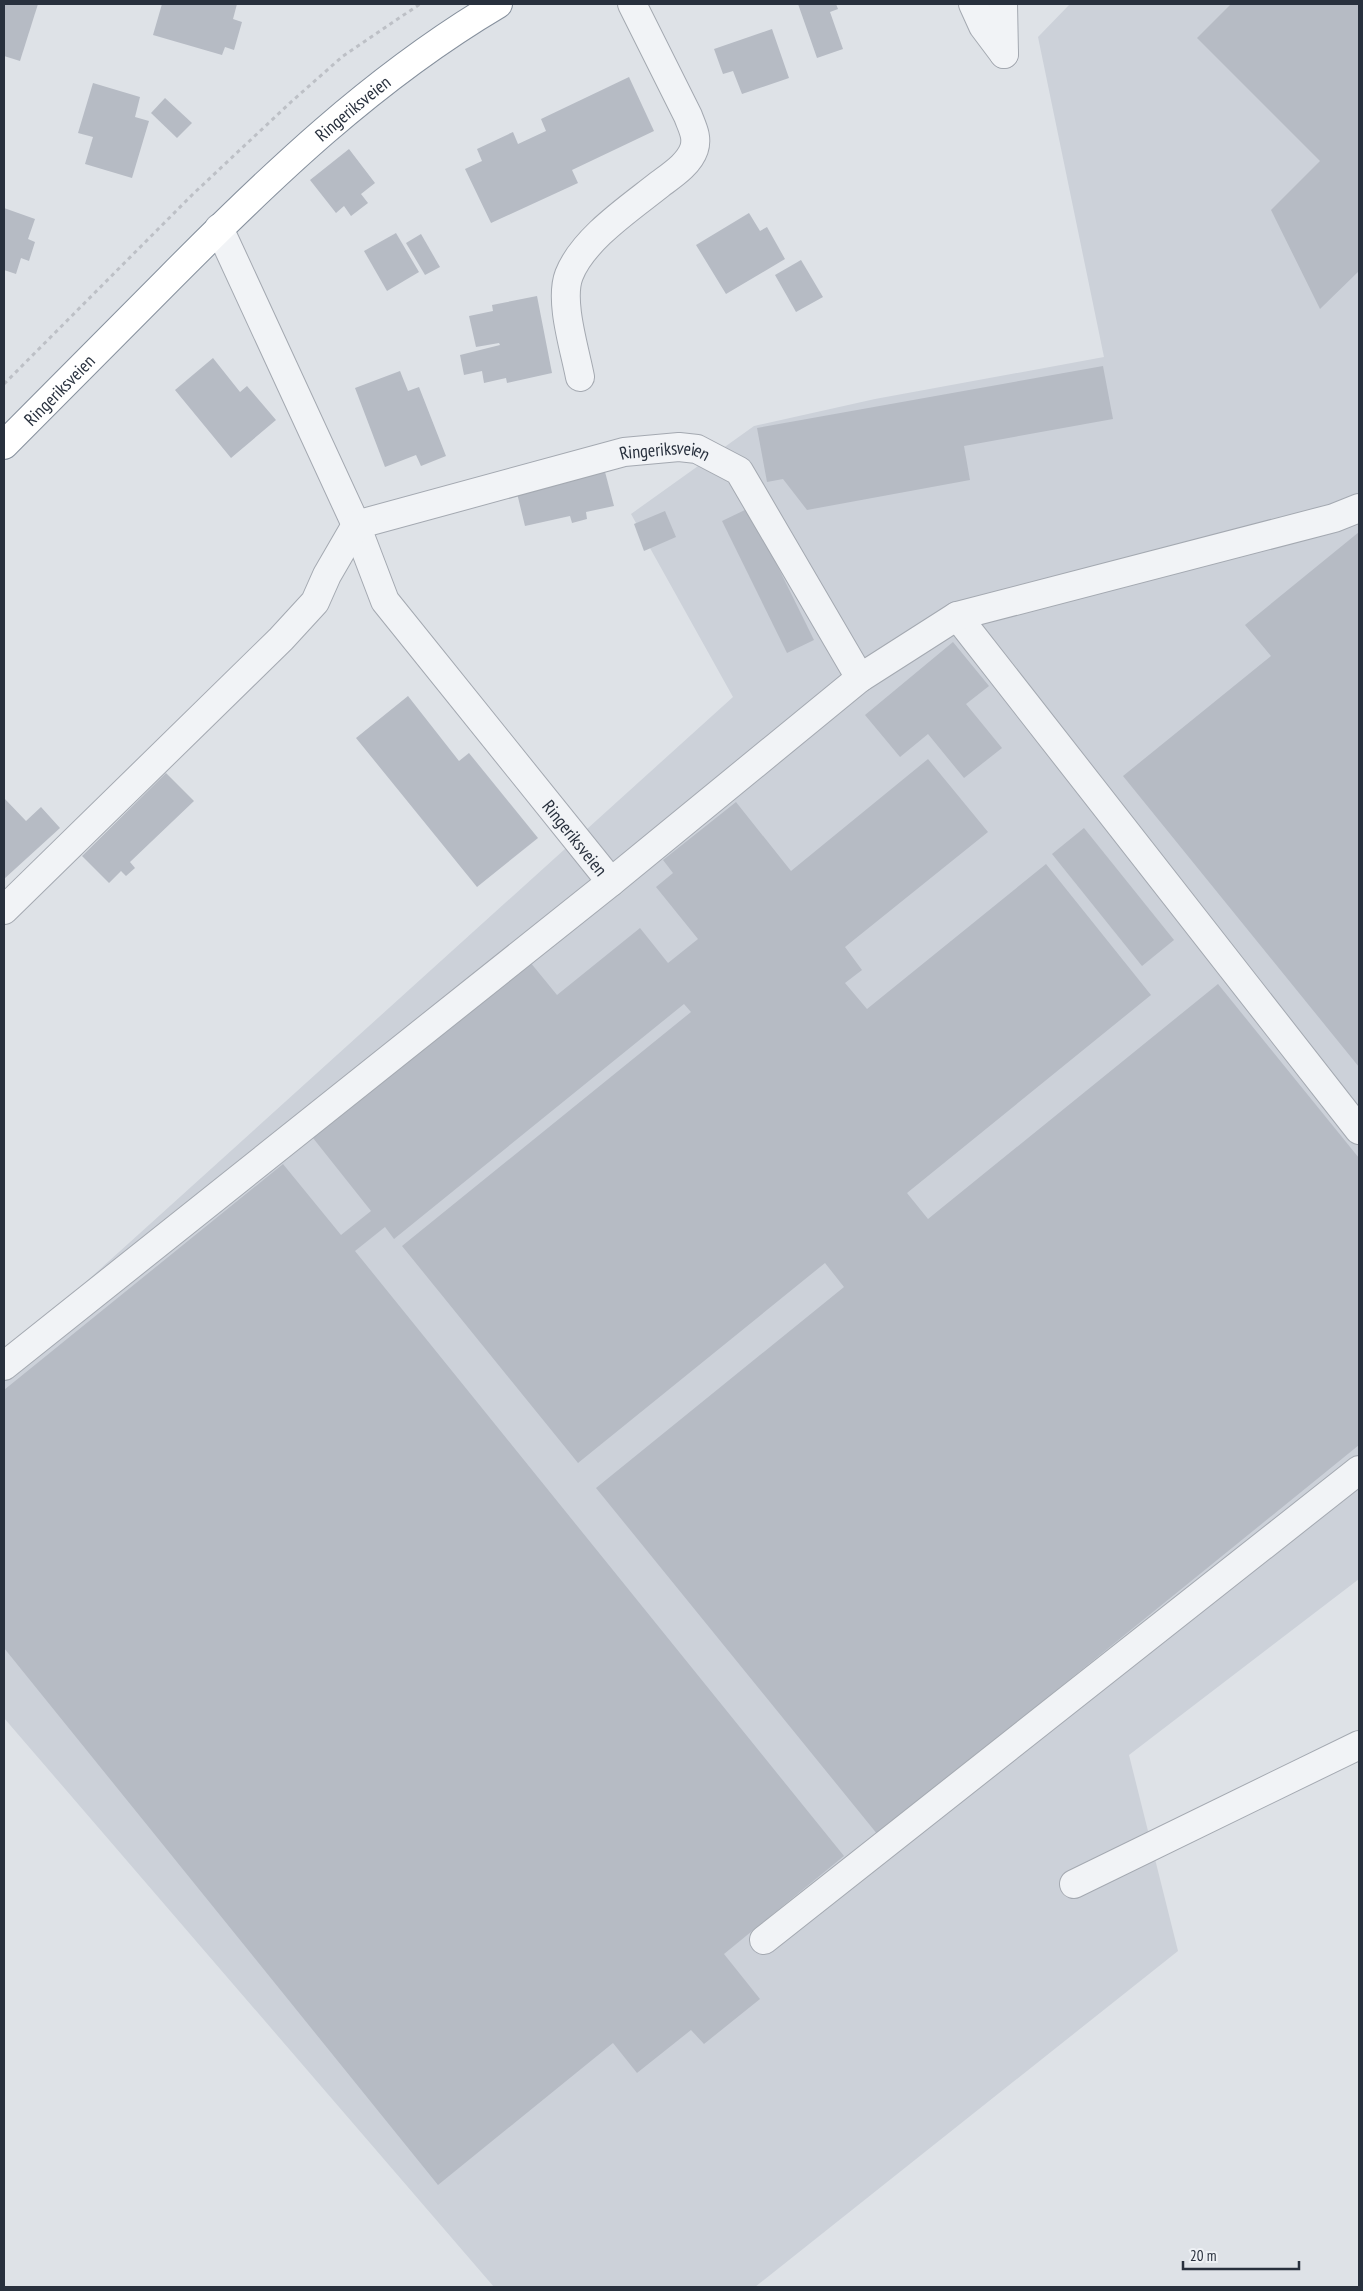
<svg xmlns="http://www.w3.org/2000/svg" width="1363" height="2291" viewBox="0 0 1363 2291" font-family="'PT Sans Narrow',sans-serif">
	<rect width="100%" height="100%" fill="#dee2e7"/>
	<path fill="#ccd1d9" d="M 1070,4 L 1359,4 L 1359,1579 L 1129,1755 L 1178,1951 L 755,2287 L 494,2287 L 4,1718 L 4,1356 L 733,697 L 631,514 L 754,426 L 875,399 L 1104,357 L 1038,37 Z"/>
	<g fill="#b6bbc4">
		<path d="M 4,4 L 38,4 L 20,61 L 4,56 Z"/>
		<path d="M 162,4 L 237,4 L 233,19 L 242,22 L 234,50 L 225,47 L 222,55 L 153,35 Z"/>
		<path d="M 798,4 L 836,4 L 838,9 L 830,12 L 843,49 L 817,58 Z"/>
		<path d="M 1231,4 L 1359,4 L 1359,271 L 1320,309 L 1271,210 L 1320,161 L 1197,38 Z"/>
		<path d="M 772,29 L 789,78 L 742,94 L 733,71 L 723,74 L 714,49 Z"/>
		<path d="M 629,77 L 654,131 L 572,170 L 578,183 L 491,223 L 465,169 L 482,161 L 477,149 L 513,132 L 518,144 L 546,131 L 541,119 Z"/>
		<path d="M 93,83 L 140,97 L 135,117 L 149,121 L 132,178 L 85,164 L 93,137 L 78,133 Z"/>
		<path d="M 165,98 L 192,123 L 177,138 L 151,113 Z"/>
		<path d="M 349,149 L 375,183 L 361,194 L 368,203 L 351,216 L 344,206 L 336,213 L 310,180 Z"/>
		<path d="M 4,208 L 35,219 L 28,239 L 35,242 L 29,261 L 21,258 L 16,274 L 4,270 Z"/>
		<path d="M 749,213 L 760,231 L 767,227 L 785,259 L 726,294 L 696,245 Z"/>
		<path d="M 396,233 L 419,272 L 387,291 L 364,251 Z"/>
		<path d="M 421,234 L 440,267 L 425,275 L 406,243 Z"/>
		<path d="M 801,260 L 823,297 L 796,312 L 775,275 Z"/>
		<path d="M 537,296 L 552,373 L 507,383 L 506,378 L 484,383 L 482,371 L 464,375 L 460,355 L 500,345 L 499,343 L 476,347 L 469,316 L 493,311 L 492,305 Z"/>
		<path d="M 213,358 L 240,392 L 247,386 L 276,420 L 231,458 L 175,390 Z"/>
		<path d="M 1103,366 L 1113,419 L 964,446 L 970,480 L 807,510 L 783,479 L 767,482 L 757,428 Z"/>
		<path d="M 400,371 L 408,391 L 419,387 L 446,456 L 421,466 L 416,455 L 385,467 L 355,388 Z"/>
		<path d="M 604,468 L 614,506 L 586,512 L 587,519 L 572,523 L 570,516 L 525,526 L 516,489 Z"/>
		<path d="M 749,508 L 814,640 L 787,653 L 722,521 Z"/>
		<path d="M 665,511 L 676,537 L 644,551 L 634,524 Z"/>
		<path d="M 1359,532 L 1359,1067 L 1123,776 L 1271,656 L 1245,625 Z"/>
		<path d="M 953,642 L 989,686 L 966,704 L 1002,748 L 964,778 L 928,734 L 900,757 L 865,715 Z"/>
		<path d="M 408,696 L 459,761 L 469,753 L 538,838 L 477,887 L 356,738 Z"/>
		<path d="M 928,759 L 988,832 L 845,947 L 862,970 L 845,983 L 867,1009 L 1046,864 L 1151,995 L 907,1193 L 928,1219 L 1218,984 L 1359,1158 L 1359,1445 L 878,1835 L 596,1488 L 844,1287 L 825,1263 L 578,1463 L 402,1246 L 691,1012 L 684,1004 L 394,1239 L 385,1227 L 355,1251 L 844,1856 L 724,1954 L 760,1999 L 704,2044 L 691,2030 L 637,2073 L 613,2043 L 438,2185 L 4,1648 L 4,1390 L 283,1164 L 341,1235 L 371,1211 L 313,1138 L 530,962 L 557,995 L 640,928 L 668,963 L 698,939 L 656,887 L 673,873 L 663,860 L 736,802 L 791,871 Z"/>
		<path d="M 166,773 L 194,801 L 130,862 L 135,868 L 126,876 L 121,871 L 109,883 L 82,856 Z"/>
		<path d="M 4,798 L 26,821 L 41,807 L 60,828 L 4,879 Z"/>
		<path d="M 1084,828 L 1174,940 L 1142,966 L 1052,854 Z"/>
	</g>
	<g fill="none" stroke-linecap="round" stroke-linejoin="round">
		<g stroke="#a4a9b1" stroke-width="30">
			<g id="minor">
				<path d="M 973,4 L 983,26 L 1004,54"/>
				<path d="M 1003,4 L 1004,54"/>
				<path id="s1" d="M 219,228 L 356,525 L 385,601 L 611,882"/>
				<path d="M 580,377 C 575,350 559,301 569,275 C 583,239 630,208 660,184 C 672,175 689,164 694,149 C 698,137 692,127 688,116 L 632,4"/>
				<path d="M 957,616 L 1359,1130"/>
				<path id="s2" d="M 4,910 L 281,639 L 315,602 L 327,575 L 356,525 L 624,452 L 679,447 L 697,449 L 739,471 L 860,678"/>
				<path d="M 4,1366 L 611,882 L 860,678 L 957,616 L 1334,518 L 1359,508"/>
				<path d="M 1074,1884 L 1359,1745"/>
				<path d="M 764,1940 L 1359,1470"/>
			</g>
		</g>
		<g stroke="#86909d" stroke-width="30">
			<g id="highway">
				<path id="s3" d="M 4,445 C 59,390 114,334 169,279 C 270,177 373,78 498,4"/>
			</g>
		</g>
		<path stroke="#bdc0c6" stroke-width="3" stroke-dasharray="4 4" stroke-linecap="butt" d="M 4,384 L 193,194 L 291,102 L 343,56 L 420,4"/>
		<use href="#minor" stroke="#f1f3f6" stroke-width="28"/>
		<use href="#highway" stroke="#fff" stroke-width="28"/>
	</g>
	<g text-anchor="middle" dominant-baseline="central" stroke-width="4.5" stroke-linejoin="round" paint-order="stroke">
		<g font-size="18" fill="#28303d" stroke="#eef1f5">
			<text stroke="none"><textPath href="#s3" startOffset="485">Ringeriksveien</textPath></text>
			<text stroke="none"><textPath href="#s3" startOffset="78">Ringeriksveien</textPath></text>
			<text stroke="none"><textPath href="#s2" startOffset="844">Ringeriksveien</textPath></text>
			<text stroke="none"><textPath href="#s1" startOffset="712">Ringeriksveien</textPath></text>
		</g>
	</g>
	<rect width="1363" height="2291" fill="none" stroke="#28303d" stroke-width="10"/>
	<path d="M1183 2261v8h116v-8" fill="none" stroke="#28303d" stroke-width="2.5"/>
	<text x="1190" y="2261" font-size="15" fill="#28303d" stroke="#eef1f5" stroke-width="4" paint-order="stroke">20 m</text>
</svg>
